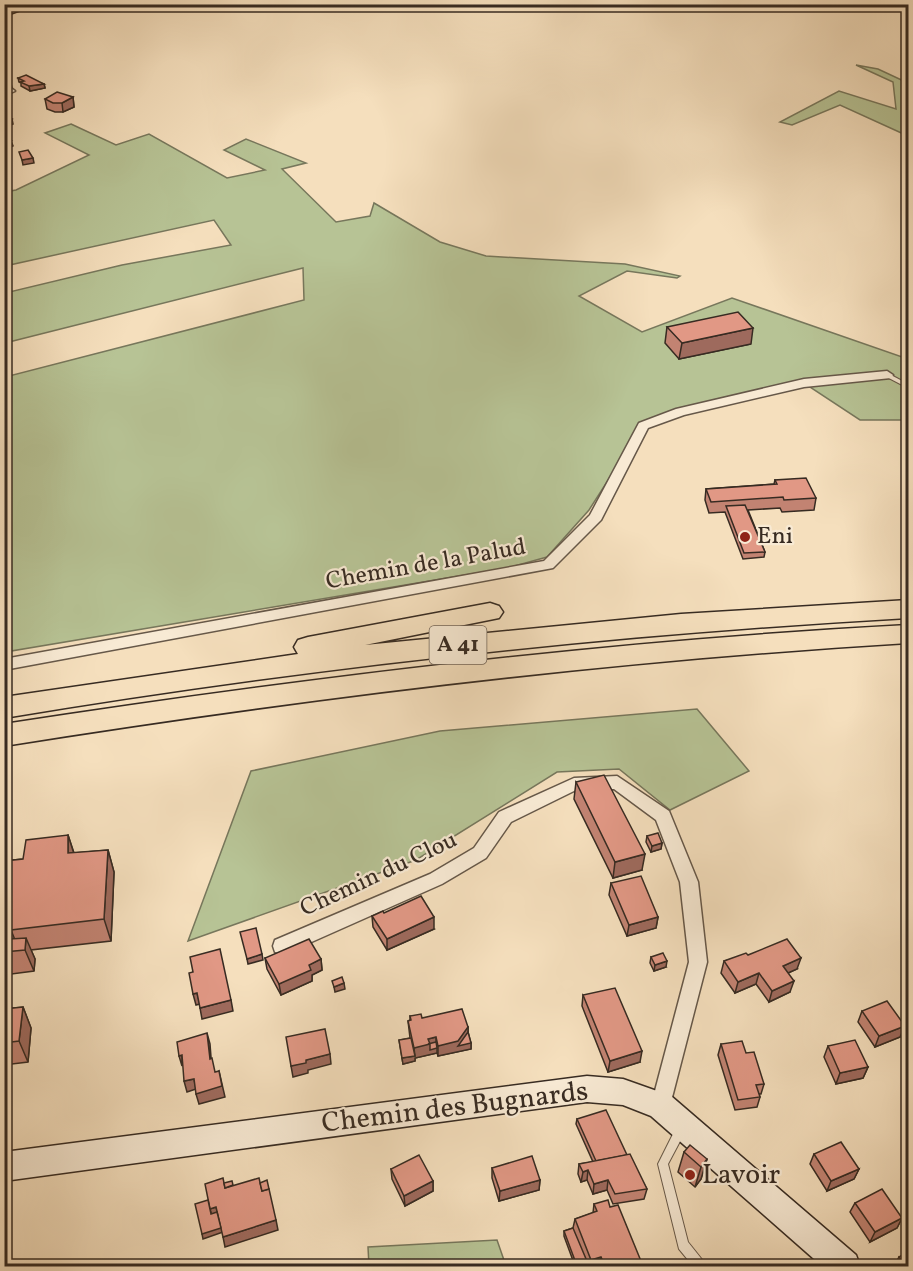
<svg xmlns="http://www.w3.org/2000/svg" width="913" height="1271" viewBox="0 0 913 1271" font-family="Vollkorn,serif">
	<rect width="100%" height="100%" fill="#f5dfbd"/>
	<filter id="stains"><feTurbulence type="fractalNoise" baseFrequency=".00333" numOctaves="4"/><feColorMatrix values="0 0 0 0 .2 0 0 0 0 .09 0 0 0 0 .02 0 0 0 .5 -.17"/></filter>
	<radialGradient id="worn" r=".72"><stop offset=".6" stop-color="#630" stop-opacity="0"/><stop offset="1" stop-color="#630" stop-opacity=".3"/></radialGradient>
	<g fill="#b7c395" stroke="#77775c" stroke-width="1.5">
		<path d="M 856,65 L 878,69 L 908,83 L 908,136 L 840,105 L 792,125 L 780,122 L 839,91 L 896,109 L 893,82 Z"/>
		<path d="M 71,124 L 116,145 L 149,134 L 227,178 L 265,170 L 224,150 L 246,139 L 306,163 L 282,169 L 336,222 L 370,216 L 374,203 L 440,242 L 486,256 L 625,264 L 680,276 L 677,278 L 627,271 L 579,296 L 642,332 L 732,298 L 908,359 L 908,420 L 860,420 L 804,383 L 643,426 L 589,510 L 547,557 L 507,568 L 5,652 L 5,377 L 304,300 L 303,268 L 5,343 L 5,293 L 122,265 L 231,245 L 214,220 L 5,266 L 5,192 L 16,190 L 89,155 L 45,133 Z"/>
		<path d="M 697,709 L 749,771 L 670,810 L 619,769 L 557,772 L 416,860 L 188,941 L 251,771 L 440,731 Z"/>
		<path d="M 497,1240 L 506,1266 L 369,1266 L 368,1247 Z"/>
	</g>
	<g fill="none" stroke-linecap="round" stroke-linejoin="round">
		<g stroke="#665849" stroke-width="2">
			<g id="lane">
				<path d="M 4,80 L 10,81 L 13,92 L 9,91 Z"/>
				<path d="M 887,373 L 908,384 L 908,388 L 885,376 L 885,374 Z"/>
				<path d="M 681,1125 L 685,1126 L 686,1130 L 668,1164 L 688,1242 L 704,1262 L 705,1266 L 693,1266 L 679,1249 L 678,1245 L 658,1164 L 677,1126 Z"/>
			</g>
		</g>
		<g stroke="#665849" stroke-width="3">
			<g id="street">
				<path d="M 886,4 L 908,6 L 908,10 L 887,6 Z"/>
				<path d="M 11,88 L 15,91 L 4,96 L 4,90 Z"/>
				<path d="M 887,371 L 893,375 L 891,378 L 804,387 L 684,415 L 648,428 L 601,520 L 553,568 L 4,670 L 4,659 L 544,561 L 590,515 L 639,423 L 676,409 L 804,379 Z"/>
				<path d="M 617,776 L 669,811 L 698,882 L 707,962 L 668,1113 L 661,1116 L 654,1113 L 651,1106 L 689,962 L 680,882 L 656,820 L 614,789 L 576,790 L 511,822 L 486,858 L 442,884 L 289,952 L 282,954 L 275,952 L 273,946 L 275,940 L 430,874 L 474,848 L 499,812 L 574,778 Z"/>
			</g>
		</g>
		<g stroke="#372b22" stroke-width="3">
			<g id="secondary">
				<path d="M 19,4 L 37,4 L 4,16 L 4,9 Z"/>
				<path d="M 587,1076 L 623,1079 L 671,1096 L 856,1255 L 860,1266 L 822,1266 L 651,1116 L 623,1105 L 587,1102 L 4,1181 L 4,1152 Z"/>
			</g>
		</g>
		<g stroke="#372b22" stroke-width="3">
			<g id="highway">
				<path d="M 908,600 L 908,618 C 605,635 304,668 4,718 L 4,697 L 298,654 L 294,647 L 298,640 L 308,637 L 490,603 L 499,606 L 503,612 L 499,618 L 365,645 L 681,614 Z"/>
				<path d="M 908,625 L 908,643 C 605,661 305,698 4,746 L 4,724 C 305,678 605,641 908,625 Z"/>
			</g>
		</g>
		<use href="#lane" fill="#f8ead4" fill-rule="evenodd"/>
		<use href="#street" fill="#f8ead4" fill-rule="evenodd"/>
		<use href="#secondary" fill="#f8ead4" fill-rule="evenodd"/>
		<use href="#highway" fill="#f5dfbd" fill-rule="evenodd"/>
	</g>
	<g fill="#c28372" stroke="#372b22" stroke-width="1.5">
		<path d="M 18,78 L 44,84 L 45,88 L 30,91 L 21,86 L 21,83 L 19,82 Z"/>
		<path d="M 73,97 L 74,107 L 63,112 L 55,112 L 47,109 L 45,99 Z"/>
		<path d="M 667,327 L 751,344 L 679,359 L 665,343 Z"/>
		<path d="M 775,480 L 816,498 L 814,510 L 782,512 L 780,508 L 748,510 L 765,552 L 764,557 L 743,559 L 725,512 L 709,513 L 705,500 L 706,489 L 774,484 Z"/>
		<path d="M 576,782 L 642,870 L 613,878 L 574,799 Z"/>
		<path d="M 68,835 L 74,853 L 108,850 L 114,872 L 111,941 L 31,950 L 35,959 L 34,971 L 4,975 L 4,861 L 23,859 Z"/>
		<path d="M 647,836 L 662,843 L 661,849 L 651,852 L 646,842 Z"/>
		<path d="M 611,883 L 658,917 L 656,928 L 627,936 L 609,895 Z"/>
		<path d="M 384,913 L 434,929 L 387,950 L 373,927 L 372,916 Z"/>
		<path d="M 748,955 L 797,969 L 788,973 L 790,992 L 769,1002 L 756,984 L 735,993 L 721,973 L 724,961 Z"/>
		<path d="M 651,957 L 666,967 L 654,971 L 650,963 Z"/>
		<path d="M 265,958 L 321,959 L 322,970 L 312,975 L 312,981 L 281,995 L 267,969 Z"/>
		<path d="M 583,995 L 640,1062 L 608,1072 L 582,1006 Z"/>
		<path d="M 23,1007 L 31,1028 L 28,1062 L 4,1065 L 4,1009 Z"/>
		<path d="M 862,1011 L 900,1037 L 875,1047 L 858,1022 Z"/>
		<path d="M 410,1016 L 468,1027 L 468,1032 L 471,1043 L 471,1049 L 438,1056 L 437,1053 L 415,1058 L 415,1061 L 403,1064 L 399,1040 L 410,1038 L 408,1021 L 410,1020 Z"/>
		<path d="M 721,1044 L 746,1053 L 764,1084 L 761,1094 L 759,1094 L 760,1097 L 757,1107 L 735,1110 L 718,1055 Z"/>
		<path d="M 828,1046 L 868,1067 L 863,1078 L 836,1084 L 824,1057 Z"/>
		<path d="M 577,1119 L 627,1155 L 647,1189 L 644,1199 L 613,1204 L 607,1190 L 593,1194 L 587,1180 L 581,1182 L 578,1174 L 579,1164 L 593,1162 L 576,1124 Z"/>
		<path d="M 684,1152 L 707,1159 L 701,1179 L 695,1187 L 678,1172 Z"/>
		<path d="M 814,1154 L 859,1169 L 854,1179 L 827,1191 L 810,1164 Z"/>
		<path d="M 492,1168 L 540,1180 L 539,1190 L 499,1201 L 492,1178 Z"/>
		<path d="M 391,1169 L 433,1181 L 433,1191 L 405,1206 L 392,1179 Z"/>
		<path d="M 855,1203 L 902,1218 L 897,1228 L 870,1242 L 850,1212 Z"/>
		<path d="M 594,1204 L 610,1207 L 643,1266 L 575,1266 L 564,1236 L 564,1231 L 573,1228 L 575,1219 L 593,1213 Z"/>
		<path d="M 899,1257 L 909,1266 L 894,1266 Z"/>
	</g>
	<g fill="#9e6a5d" stroke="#372b22" stroke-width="1.5">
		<path d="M 44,84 L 45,88 L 30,91 L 29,86 Z"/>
		<path d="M 73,97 L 74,107 L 63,112 L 62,103 Z"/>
		<path d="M 12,119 L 13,124 L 4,128 L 4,122 Z"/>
		<path d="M 11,141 L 13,146 L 5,150 L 4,145 Z"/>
		<path d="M 33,158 L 34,163 L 23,165 L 22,160 Z"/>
		<path d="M 753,328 L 751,344 L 679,359 L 682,343 Z"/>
		<path d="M 68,835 L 75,857 L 68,853 Z"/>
		<path d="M 662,843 L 661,849 L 651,852 L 652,846 Z"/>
		<path d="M 108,850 L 114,872 L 111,941 L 104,919 Z"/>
		<path d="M 645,854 L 642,870 L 613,878 L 615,862 Z"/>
		<path d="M 434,917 L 434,929 L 387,950 L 387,939 Z"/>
		<path d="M 658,917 L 656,928 L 627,936 L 629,925 Z"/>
		<path d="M 11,930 L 19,950 L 10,939 Z"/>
		<path d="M 26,938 L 35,959 L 34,971 L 25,950 Z"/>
		<path d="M 262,954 L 263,960 L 248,964 L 247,959 Z"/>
		<path d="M 801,958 L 797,969 L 779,977 L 783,966 Z"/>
		<path d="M 321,959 L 322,970 L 312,975 L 312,981 L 281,995 L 279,984 L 309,965 Z"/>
		<path d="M 667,961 L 666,967 L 654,971 L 655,965 Z"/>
		<path d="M 759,973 L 756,984 L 735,993 L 738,982 Z"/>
		<path d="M 794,981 L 790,992 L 769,1002 L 772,991 Z"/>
		<path d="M 344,983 L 345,989 L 335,992 L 334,987 Z"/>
		<path d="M 197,993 L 200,1004 L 196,1005 L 193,994 Z"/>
		<path d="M 231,1000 L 233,1011 L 202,1019 L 200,1008 Z"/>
		<path d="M 23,1007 L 31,1028 L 28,1062 L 19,1041 Z"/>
		<path d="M 905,1026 L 900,1037 L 875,1047 L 879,1036 Z"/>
		<path d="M 468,1027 L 468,1037 L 471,1043 L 471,1049 L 438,1056 L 438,1046 Z"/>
		<path d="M 207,1033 L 210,1044 L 212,1070 L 210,1059 Z"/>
		<path d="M 436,1037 L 436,1048 L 437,1048 L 437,1053 L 415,1058 L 415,1061 L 403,1064 L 402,1058 L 415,1056 L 414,1048 L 428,1039 Z"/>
		<path d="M 642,1051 L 640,1062 L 608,1072 L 610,1061 Z"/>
		<path d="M 330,1054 L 331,1064 L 308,1070 L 308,1073 L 293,1077 L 291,1066 L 306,1060 Z"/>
		<path d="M 182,1055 L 182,1066 L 179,1056 Z"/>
		<path d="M 868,1067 L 863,1078 L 836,1084 L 840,1073 Z"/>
		<path d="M 219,1071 L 225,1097 L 199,1104 L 196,1094 Z"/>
		<path d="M 194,1079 L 196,1089 L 187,1092 L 184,1081 Z"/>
		<path d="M 707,1159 L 701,1179 L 695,1187 L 701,1167 Z"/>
		<path d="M 859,1169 L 854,1179 L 827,1191 L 831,1181 Z"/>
		<path d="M 588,1170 L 587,1180 L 581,1182 L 583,1172 Z"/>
		<path d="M 540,1180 L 539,1190 L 499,1201 L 500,1191 Z"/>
		<path d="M 608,1180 L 607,1190 L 593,1194 L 594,1184 Z"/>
		<path d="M 433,1181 L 433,1191 L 405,1206 L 404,1196 Z"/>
		<path d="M 216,1207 L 223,1232 L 203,1239 L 202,1234 L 213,1219 L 210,1209 Z"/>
		<path d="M 902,1218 L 897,1228 L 870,1242 L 875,1232 Z"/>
		<path d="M 276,1220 L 278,1230 L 225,1247 L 223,1237 Z"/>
		<path d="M 601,1257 L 599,1266 L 590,1266 L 591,1260 Z"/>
	</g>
	<g fill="#e19885" stroke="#372b22" stroke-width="1.5">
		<path d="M 26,75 L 44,84 L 29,86 L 20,82 L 24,81 L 18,78 Z"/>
		<path d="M 57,92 L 73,97 L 62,103 L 53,103 L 45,99 Z"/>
		<path d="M 6,116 L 12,119 L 4,122 L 4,117 Z"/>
		<path d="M 4,140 L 11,141 L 4,145 Z"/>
		<path d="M 28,150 L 33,158 L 22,160 L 19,152 Z"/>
		<path d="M 738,312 L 753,328 L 682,343 L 667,327 Z"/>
		<path d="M 806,478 L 816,498 L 784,500 L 783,497 L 711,502 L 706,489 L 777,484 L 775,480 Z"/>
		<path d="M 745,505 L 765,552 L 744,553 L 726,506 Z"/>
		<path d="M 604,775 L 645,854 L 615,862 L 576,782 Z"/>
		<path d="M 658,833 L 662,843 L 652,846 L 647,836 Z"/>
		<path d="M 68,835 L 68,853 L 108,850 L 104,919 L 11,930 L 10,939 L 26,938 L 25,950 L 4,952 L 4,861 L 23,859 L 26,840 Z"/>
		<path d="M 641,876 L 658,917 L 629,925 L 611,883 Z"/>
		<path d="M 421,896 L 434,917 L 387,939 L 372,916 L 383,911 L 384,913 Z"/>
		<path d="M 256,928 L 262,954 L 247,959 L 240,932 Z"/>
		<path d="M 309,939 L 321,959 L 309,965 L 311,970 L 279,984 L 265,958 Z"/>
		<path d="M 787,939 L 801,958 L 783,966 L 794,981 L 772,991 L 759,973 L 738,982 L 724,961 L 746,953 L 748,955 Z"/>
		<path d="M 220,949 L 231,1000 L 200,1008 L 197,993 L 193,994 L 189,973 L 193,972 L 190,957 Z"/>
		<path d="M 663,953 L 667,961 L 655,965 L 651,957 Z"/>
		<path d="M 342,977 L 344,983 L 334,987 L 332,981 Z"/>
		<path d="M 615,988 L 642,1051 L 610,1061 L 583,995 Z"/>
		<path d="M 887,1001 L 905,1026 L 879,1036 L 862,1011 Z"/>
		<path d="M 23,1007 L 19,1041 L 4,1043 L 4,1009 Z"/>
		<path d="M 462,1009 L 468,1027 L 458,1041 L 438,1046 L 436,1037 L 428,1039 L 430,1044 L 414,1048 L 408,1021 L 411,1020 L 410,1016 L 421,1014 L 422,1018 Z"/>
		<path d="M 325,1029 L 330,1054 L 306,1060 L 306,1063 L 291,1066 L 286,1037 Z"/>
		<path d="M 468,1032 L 471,1043 L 458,1046 Z"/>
		<path d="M 207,1033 L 210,1059 L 212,1058 L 215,1072 L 219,1071 L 222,1086 L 196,1094 L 194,1079 L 184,1081 L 182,1055 L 179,1056 L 177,1042 Z"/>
		<path d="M 411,1038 L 415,1056 L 402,1058 L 399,1040 Z"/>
		<path d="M 855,1040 L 868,1067 L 840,1073 L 828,1046 Z"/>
		<path d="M 742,1041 L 746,1053 L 754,1052 L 764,1084 L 756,1085 L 760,1097 L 738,1100 L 721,1044 Z"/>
		<path d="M 436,1042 L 437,1048 L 430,1050 L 430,1044 L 428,1044 Z"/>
		<path d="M 606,1110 L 627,1155 L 596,1161 L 577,1119 Z"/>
		<path d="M 841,1142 L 859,1169 L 831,1181 L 814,1154 Z"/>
		<path d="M 690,1145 L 707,1159 L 701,1167 L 684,1152 Z"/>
		<path d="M 630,1154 L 647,1189 L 615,1194 L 608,1180 L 594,1184 L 588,1170 L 583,1172 L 579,1164 Z"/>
		<path d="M 419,1155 L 433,1181 L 404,1196 L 391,1169 Z"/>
		<path d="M 532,1156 L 540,1180 L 500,1191 L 492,1168 Z"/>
		<path d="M 223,1178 L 225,1188 L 259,1178 L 262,1191 L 269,1189 L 276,1220 L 223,1237 L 216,1207 L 210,1209 L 205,1184 Z"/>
		<path d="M 267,1180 L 269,1189 L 262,1191 L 260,1183 Z"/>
		<path d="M 232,1181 L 233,1185 L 225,1188 L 224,1183 Z"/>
		<path d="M 882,1189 L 902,1218 L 875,1232 L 855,1203 Z"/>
		<path d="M 208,1200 L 211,1214 L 217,1212 L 221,1228 L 202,1234 L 195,1204 Z"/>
		<path d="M 608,1200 L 610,1207 L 618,1205 L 643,1266 L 605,1266 L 601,1257 L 591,1260 L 575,1219 L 597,1211 L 594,1204 Z"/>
		<path d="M 573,1228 L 589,1266 L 577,1266 L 564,1231 Z"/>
		<path d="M 909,1251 L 909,1266 L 906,1266 L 899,1257 Z"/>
	</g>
	<g fill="#8f2418" stroke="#f8ead4" stroke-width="2">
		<circle cx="745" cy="537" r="6"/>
		<circle cx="690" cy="1175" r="6"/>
	</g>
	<g text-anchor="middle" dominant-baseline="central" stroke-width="4.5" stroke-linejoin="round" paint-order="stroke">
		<rect fill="#f8ead4" stroke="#716457" stroke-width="1.5" x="429.5" y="626" width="57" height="38" rx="4.5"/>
		<g font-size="22" font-weight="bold" fill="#372b22">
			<text x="458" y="645">A 41</text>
		</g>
		<g font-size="24" fill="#372b22" stroke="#f8ead4" text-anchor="start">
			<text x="757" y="537">Eni</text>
		</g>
		<g font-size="24" fill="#372b22" stroke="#f8ead4">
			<text transform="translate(426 565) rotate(-10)">Chemin de la Palud</text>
			<text transform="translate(379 875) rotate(-25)">Chemin du Clou</text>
		</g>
		<g font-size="28" fill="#372b22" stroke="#f8ead4">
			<text transform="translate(455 1108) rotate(-7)">Chemin des Bugnards</text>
		</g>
		<g font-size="28" fill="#372b22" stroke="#f8ead4" text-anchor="start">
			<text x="702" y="1175">Lavoir</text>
		</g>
	</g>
	<rect width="913" height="1271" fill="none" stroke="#f5dfbd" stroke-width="24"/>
	<rect x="6" y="6" width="901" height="1259" fill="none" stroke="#372b22" stroke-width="3"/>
	<rect x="12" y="12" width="889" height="1247" fill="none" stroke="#372b22" stroke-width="1.5"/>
	<rect width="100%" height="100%" filter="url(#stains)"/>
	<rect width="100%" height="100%" fill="url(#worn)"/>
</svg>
